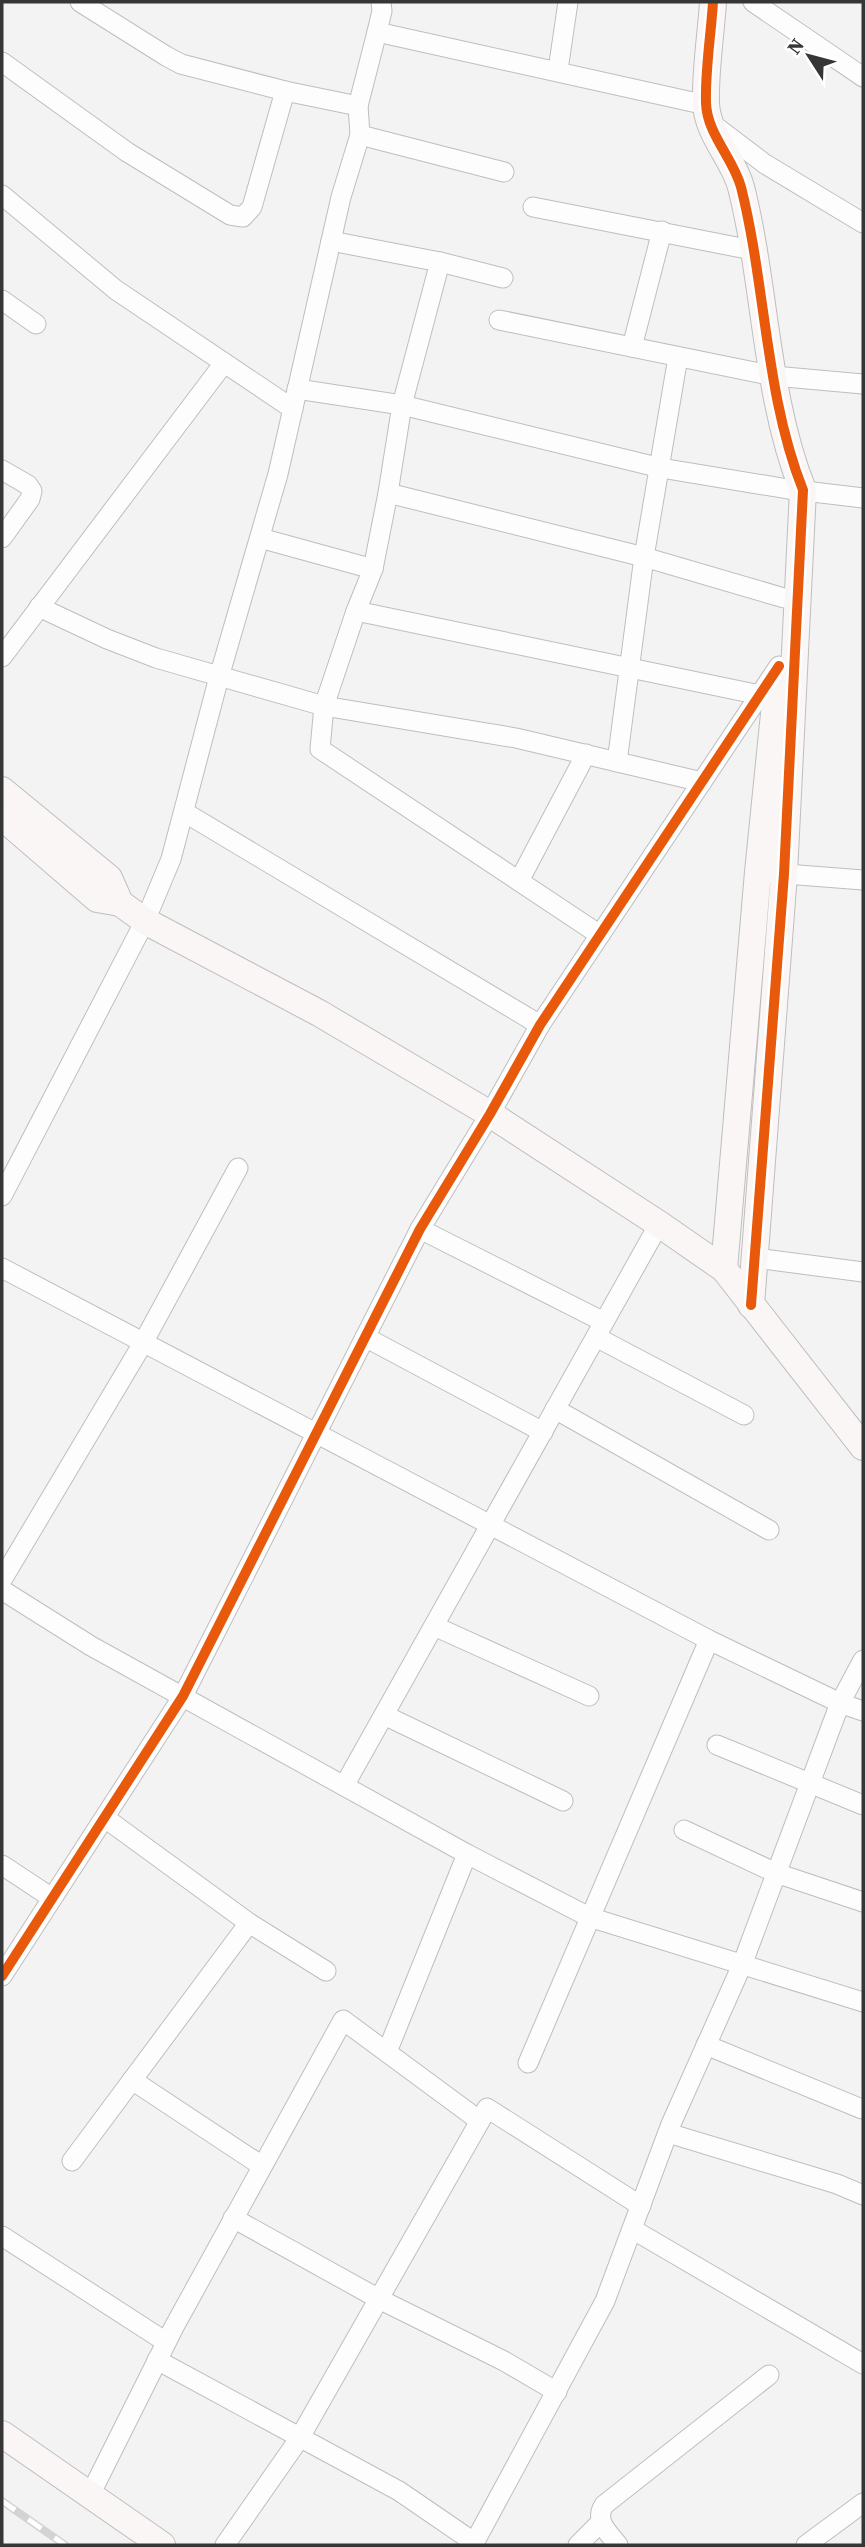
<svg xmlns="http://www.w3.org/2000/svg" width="865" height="2547" viewBox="0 0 865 2547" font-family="'Source Serif 4',serif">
	<rect width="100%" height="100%" fill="#f4f3f4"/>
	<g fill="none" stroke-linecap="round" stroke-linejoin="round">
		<g stroke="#bfbebf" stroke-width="21">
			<g id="street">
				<path d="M 80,2 L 166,56 L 181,64 L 285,91"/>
				<path d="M 381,2 L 382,11 L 377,32 L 706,105"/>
				<path d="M 753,2 L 863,77"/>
				<path d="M 2,62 L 127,152 L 230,215 L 243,217 L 252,207 L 285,91 L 358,106 L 377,32"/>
				<path d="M 558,70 L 568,2"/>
				<path d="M 711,123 L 765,164 L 863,223"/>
				<path d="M 360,135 L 504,172"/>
				<path d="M 2,195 L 116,290 L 293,409"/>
				<path d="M 533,207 L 752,250"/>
				<path d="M 331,241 L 440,262 L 503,278"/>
				<path d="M 2,300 L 36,324"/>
				<path d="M 499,320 L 774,376 L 863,384"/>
				<path d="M 632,347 L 662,231"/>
				<path d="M 297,389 L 402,405 L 661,468 L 788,489 L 863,498"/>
				<path d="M 2,470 L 28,485 L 32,491 L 30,499 L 2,538"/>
				<path d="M 388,493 L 402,405 L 440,262"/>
				<path d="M 260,538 L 373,569"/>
				<path d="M 39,607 L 107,639 L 156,658 L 324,706 L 356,611 L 760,695"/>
				<path d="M 356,611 L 373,569 L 388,493 L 644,557 L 784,598"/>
				<path d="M 2,657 L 224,363"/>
				<path d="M 617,762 L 644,557 L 678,357"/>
				<path d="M 184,812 L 540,1025"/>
				<path d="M 773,873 L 863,880"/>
				<path d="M 519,881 L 586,754"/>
				<path d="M 600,935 L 320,749 L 324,706 L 516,738 L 702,782"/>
				<path d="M 2,1196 L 145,921 L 171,859 L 219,677 L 278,474 L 341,197 L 360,135 L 358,106"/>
				<path d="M 420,1229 L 604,1322"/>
				<path d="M 755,1258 L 863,1272"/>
				<path d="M 2,1268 L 709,1640 L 840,1703 L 863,1660"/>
				<path d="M 365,1337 L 543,1432"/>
				<path d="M 596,1337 L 744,1415"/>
				<path d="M 555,1409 L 769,1530"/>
				<path d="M 2,1580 L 143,1343 L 238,1168"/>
				<path d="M 2,1590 L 91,1646 L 467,1854 L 589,1917 L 863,2002"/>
				<path d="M 434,1626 L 589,1696"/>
				<path d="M 384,1715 L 563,1801"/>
				<path d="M 717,1745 L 863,1805"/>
				<path d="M 344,1786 L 659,1224"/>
				<path d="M 684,1830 L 776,1873 L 863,1902"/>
				<path d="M 2,1865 L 52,1898"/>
				<path d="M 249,1923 L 326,1971"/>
				<path d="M 2,1976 L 183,1696 L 420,1229 L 490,1114 L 540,1025 L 779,666"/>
				<path d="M 706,2045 L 862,2109"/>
				<path d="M 387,2052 L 467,1854"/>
				<path d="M 528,2063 L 709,1640"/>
				<path d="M 132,2080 L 262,2166"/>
				<path d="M 668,2133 L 837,2184 L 863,2195"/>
				<path d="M 72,2161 L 249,1923 L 105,1818"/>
				<path d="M 233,2218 L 379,2299 L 504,2361 L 557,2392"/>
				<path d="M 632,2229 L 863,2364"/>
				<path d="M 2,2236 L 166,2342"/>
				<path d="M 157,2360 L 399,2491 L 475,2543"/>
				<path d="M 90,2495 L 174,2327 L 343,2020 L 480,2121 L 487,2108 L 641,2206"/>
				<path d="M 225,2545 L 299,2439 L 480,2121"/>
				<path d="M 473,2545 L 605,2301 L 671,2124 L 742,1965 L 840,1703 L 863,1711"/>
				<path d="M 578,2545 L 601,2522"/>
				<path d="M 618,2545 C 608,2532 594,2521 604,2505 L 769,2375"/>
				<path d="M 806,2545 L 863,2503"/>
			</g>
		</g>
		<g stroke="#bfbebf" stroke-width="28">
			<g id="secondary">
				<path d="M 713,2 C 711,35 705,70 706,103 C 707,134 733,158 741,187 C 766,286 765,395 803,490 L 784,874 L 751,1305"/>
				<path d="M 2,790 L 109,878 L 120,903"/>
				<path d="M 2,817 L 97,899 L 120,903 L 145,921 L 319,1013 L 490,1114 L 659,1224 L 724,1269 L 863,1447"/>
				<path d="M 724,1269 L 758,872 L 776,694"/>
				<path d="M 2,2434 L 162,2545"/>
			</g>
		</g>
		<use href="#street" stroke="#fdfdfd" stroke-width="19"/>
		<use href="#secondary" stroke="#f9f6f5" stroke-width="26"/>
		<g stroke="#d4d3d4" stroke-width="8">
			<path id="rail" d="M 2,2501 L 65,2545"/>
		</g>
		<use href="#rail" stroke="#fff" stroke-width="5" stroke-dasharray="16" stroke-linecap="butt"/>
		<g stroke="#fff" stroke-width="15">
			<g id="cycleway">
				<path d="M 713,2 C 711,35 705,70 706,103 C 707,134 733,158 741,187 C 766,286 765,395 803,490 L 784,874 L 751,1305"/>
				<path d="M 2,1976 L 183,1696 L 420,1229 L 490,1114 L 540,1025 L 779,666"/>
			</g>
		</g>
		<use href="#cycleway" stroke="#e8590c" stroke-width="10"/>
	</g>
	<rect width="865" height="2547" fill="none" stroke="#373637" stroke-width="7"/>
	<g transform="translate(809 56) rotate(306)" stroke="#ffffff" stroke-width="5" paint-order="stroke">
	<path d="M0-5L12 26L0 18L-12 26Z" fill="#373637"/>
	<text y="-10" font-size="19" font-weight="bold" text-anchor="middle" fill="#373637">N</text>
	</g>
</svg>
